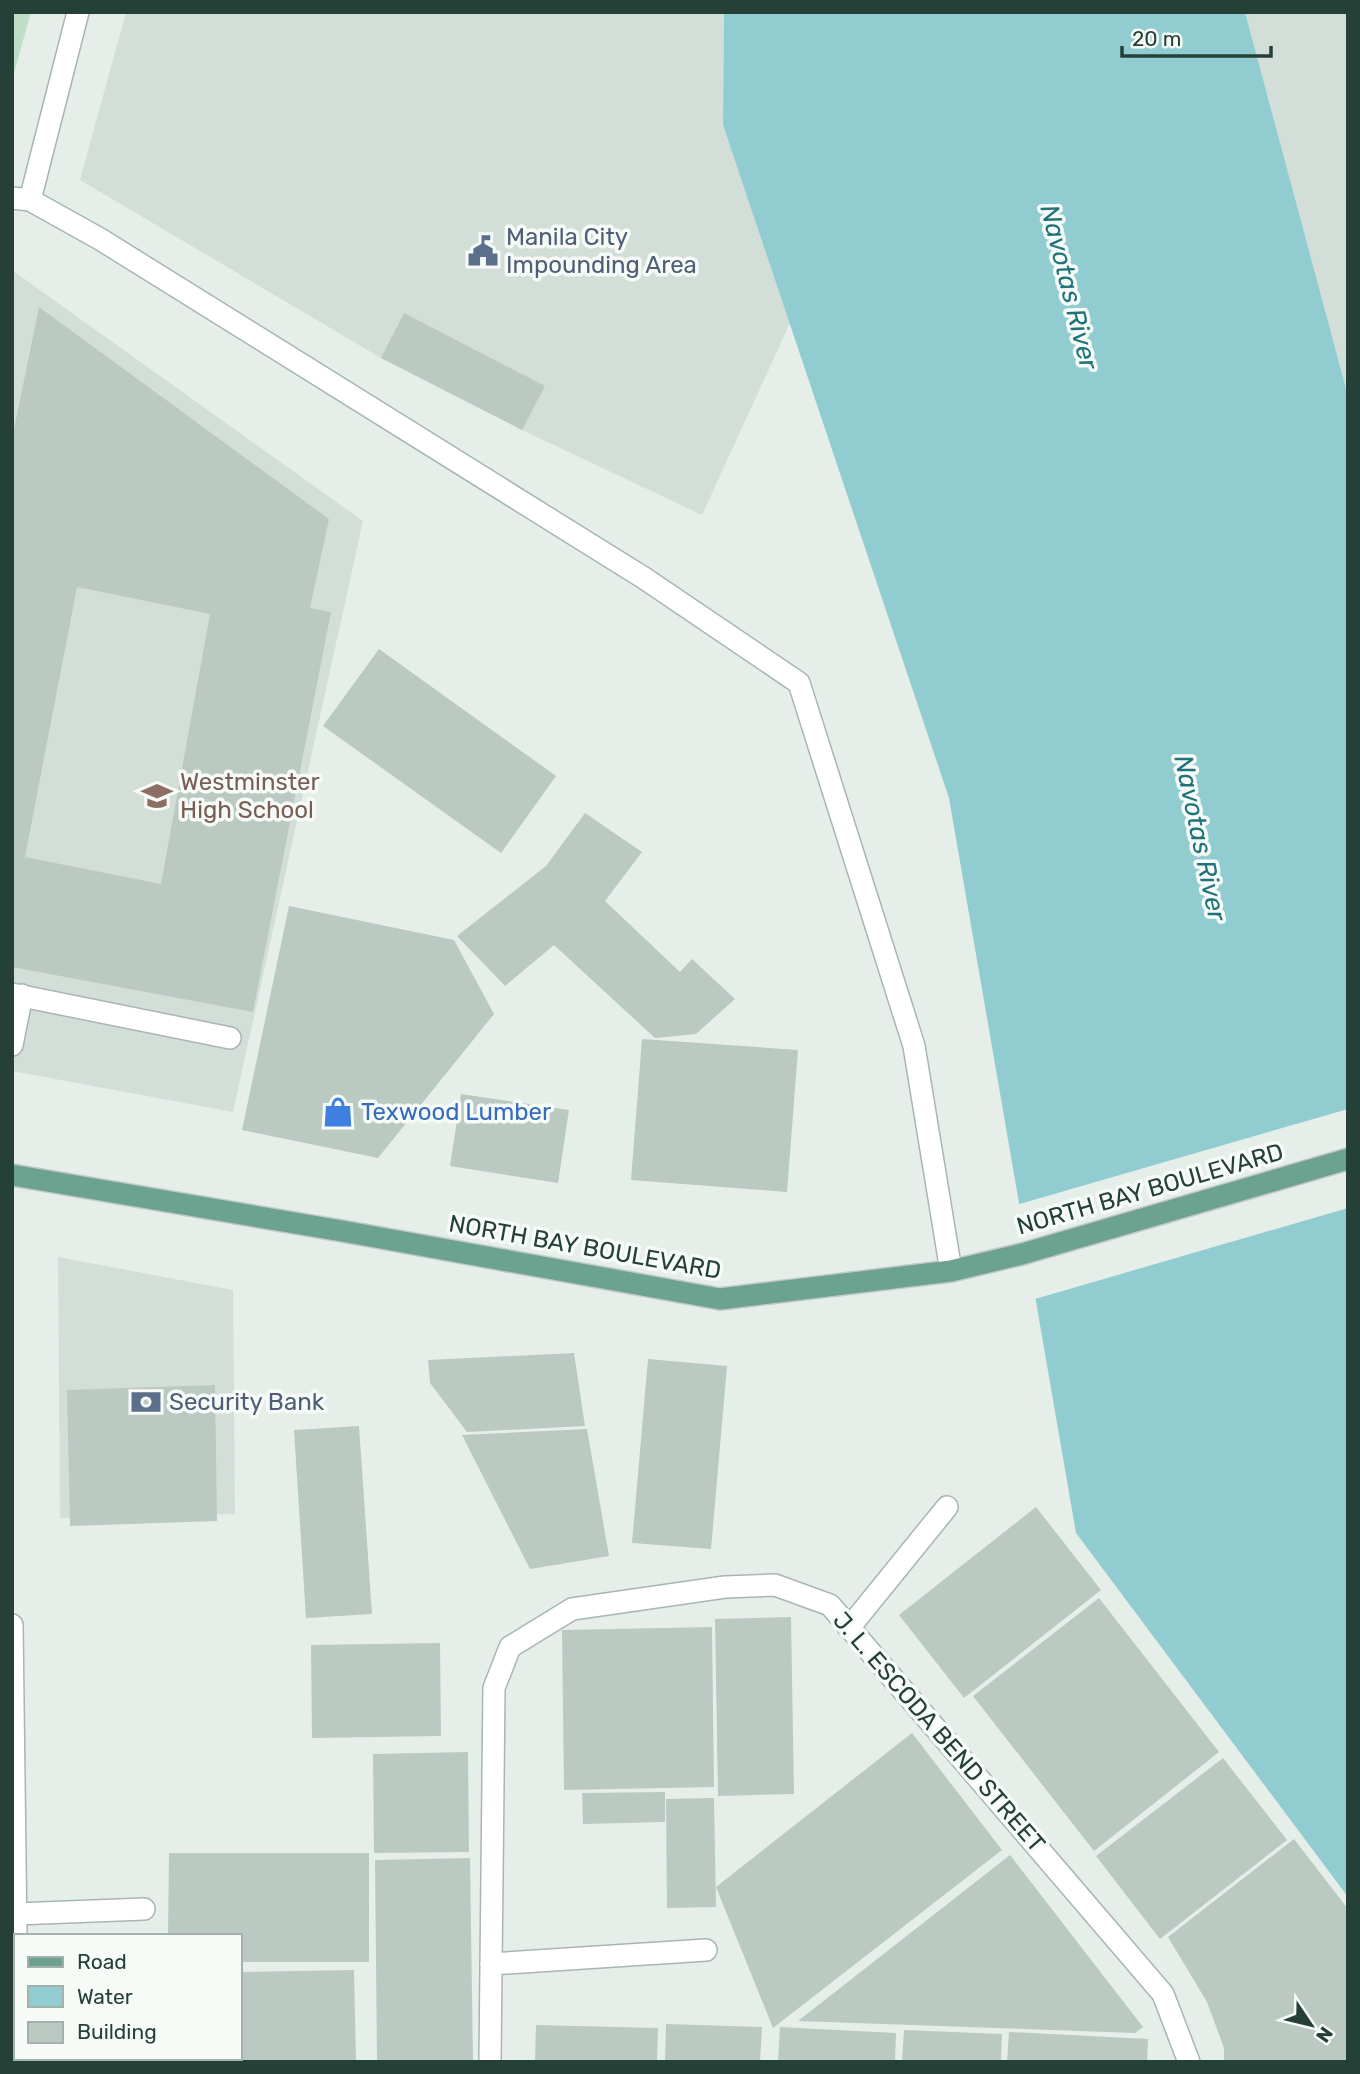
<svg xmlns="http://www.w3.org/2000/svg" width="1360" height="2074" viewBox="0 0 1360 2074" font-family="Rubik,sans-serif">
	<rect width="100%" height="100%" fill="#e6eeea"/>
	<g fill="#d4ded9">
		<path d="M 126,12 L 724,12 L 723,125 L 790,323 L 702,515 L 522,430 L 381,358 L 80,180 Z"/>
		<path d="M 1245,12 L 1348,12 L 1348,396 Z"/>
		<path d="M 12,270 L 363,521 L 233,1112 L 12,1071 Z"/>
		<path d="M 58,1257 L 233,1290 L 235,1514 L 60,1518 Z"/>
	</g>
	<path fill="#c0dec6" d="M 12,12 L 31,12 L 12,80 Z"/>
	<path fill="#91ccd1" d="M 724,12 L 1245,12 L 1348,396 L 1348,1897 L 1076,1533 L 949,798 L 723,125 Z"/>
	<path fill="#e6eeea" d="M 1348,1109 L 1348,1208 L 1035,1299 L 1028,1275 L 1016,1205 Z"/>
	<g fill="#bbc9c3" fill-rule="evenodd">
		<path d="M 39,307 L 329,519 L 310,608 L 331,612 L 253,1012 L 12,967 L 12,439 ZM 77,587 L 210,614 L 161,884 L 25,857 Z"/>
		<path d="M 404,313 L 545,386 L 522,430 L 381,358 Z"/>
		<path d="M 379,649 L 556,776 L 501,853 L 323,726 Z"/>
		<path d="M 585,813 L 642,852 L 605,901 L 680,972 L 692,959 L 735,999 L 696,1034 L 655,1038 L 554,945 L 505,986 L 457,936 L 546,866 Z"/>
		<path d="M 289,906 L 454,940 L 494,1014 L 378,1158 L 242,1130 Z"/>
		<path d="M 642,1039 L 798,1050 L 787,1192 L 631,1180 Z"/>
		<path d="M 461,1094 L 569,1110 L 558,1183 L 450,1166 Z"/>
		<path d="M 574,1353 L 585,1426 L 467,1432 L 430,1383 L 428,1360 Z"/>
		<path d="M 648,1359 L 727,1366 L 711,1549 L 632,1543 Z"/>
		<path d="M 215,1385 L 217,1521 L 70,1526 L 67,1390 Z"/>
		<path d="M 359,1426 L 372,1614 L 306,1618 L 294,1430 Z"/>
		<path d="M 587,1429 L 609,1556 L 530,1569 L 462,1435 Z"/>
		<path d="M 1036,1507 L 1101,1590 L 964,1698 L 899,1615 Z"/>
		<path d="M 1099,1598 L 1219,1752 L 1094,1851 L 973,1696 Z"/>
		<path d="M 791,1617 L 794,1794 L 718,1796 L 715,1619 Z"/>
		<path d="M 712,1627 L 714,1787 L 564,1790 L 562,1630 Z"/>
		<path d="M 440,1643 L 441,1736 L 312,1738 L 311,1645 Z"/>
		<path d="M 912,1733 L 1002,1850 L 773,2028 L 716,1887 Z"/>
		<path d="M 468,1752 L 469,1852 L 374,1853 L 373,1754 Z"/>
		<path d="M 1223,1758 L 1287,1840 L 1160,1939 L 1096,1856 Z"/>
		<path d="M 665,1792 L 665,1822 L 583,1824 L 582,1793 Z"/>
		<path d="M 714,1798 L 716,1907 L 667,1908 L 666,1799 Z"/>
		<path d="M 1294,1839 L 1348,1909 L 1348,2058 L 1342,2062 L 1224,2062 L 1224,2048 L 1207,2002 L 1168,1937 Z"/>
		<path d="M 169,1853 L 369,1853 L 369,1962 L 240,1962 L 240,1936 L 168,1936 Z"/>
		<path d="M 1010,1855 L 1143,2027 L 1135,2033 L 798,2021 Z"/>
		<path d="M 470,1858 L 473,2062 L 377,2062 L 375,1860 Z"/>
		<path d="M 354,1970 L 356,2062 L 116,2062 L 116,2058 L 240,2058 L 240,1972 Z"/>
		<path d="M 666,2024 L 762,2027 L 760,2062 L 665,2062 Z"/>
		<path d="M 536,2025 L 658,2028 L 657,2062 L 535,2062 Z"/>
		<path d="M 780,2027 L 896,2033 L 895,2062 L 778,2062 Z"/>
		<path d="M 904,2030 L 1002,2034 L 1001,2062 L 902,2062 Z"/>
		<path d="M 1009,2032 L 1148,2039 L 1147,2062 L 1007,2062 Z"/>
	</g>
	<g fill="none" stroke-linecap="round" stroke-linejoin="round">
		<g stroke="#a8b6b1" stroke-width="24">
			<g id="minor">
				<path d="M 12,198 L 30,200 L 100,239 L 644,578 L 799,683 L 914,1046 L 951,1271"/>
				<path d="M 30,200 L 78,12"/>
				<path d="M 12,994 L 230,1038"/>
				<path d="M 12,1045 L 22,995"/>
				<path d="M 12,1625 L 16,1936"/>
				<path d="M 849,1628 L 947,1507"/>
				<path d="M 16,1914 L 144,1909"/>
				<path d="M 491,1964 L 706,1950"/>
				<path d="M 17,2058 L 17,2062"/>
				<path d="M 490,2062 L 494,1688 L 510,1647 L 572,1609 L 725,1587 L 775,1585 L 830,1605 L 1163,1994 L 1189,2062"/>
			</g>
		</g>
		<g stroke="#c2cac7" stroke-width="24">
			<path id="major" d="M 12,1175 L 342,1231 L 720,1299 L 951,1271 L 1022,1254 L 1348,1159"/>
		</g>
		<use href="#minor" stroke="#fff" stroke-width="21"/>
		<use href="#major" stroke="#6ca290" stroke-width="21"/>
	</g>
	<defs>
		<g id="civic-bare" transform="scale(2.415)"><path d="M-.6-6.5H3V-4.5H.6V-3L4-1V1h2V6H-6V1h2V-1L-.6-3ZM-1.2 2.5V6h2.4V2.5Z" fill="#5c6f8a" stroke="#f7fbf8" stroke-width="2.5" paint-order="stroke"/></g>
		<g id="school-bare" transform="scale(2.415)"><path d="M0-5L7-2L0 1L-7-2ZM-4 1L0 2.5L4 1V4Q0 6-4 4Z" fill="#8d6e63" stroke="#f7fbf8" stroke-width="2.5" paint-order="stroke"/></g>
		<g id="shop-bare" transform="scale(2.415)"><path d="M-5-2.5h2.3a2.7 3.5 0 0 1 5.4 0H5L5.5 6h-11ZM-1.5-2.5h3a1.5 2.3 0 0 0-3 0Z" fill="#3f7fe0" stroke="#f7fbf8" stroke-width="2.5" paint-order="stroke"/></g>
		<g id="bank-bare" transform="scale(2.415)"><path d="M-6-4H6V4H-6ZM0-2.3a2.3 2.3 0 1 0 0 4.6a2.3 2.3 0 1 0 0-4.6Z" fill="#5c6f8a" stroke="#f7fbf8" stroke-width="2.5" paint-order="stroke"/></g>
	</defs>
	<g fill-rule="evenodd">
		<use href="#civic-bare" x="483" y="251"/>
		<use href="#school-bare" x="157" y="796"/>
		<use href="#shop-bare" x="338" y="1112"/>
		<use href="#bank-bare" x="146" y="1402"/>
	</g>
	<g text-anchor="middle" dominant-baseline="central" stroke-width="7" stroke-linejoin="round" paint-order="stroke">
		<g font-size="24" fill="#4e5e75" stroke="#f7fbf8" text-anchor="start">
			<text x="506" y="237">Manila City<tspan x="506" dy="28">Impounding Area</tspan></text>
			<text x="169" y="1402">Security Bank</text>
		</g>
		<g font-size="24" fill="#785e54" stroke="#f7fbf8" text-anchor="start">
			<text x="180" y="782">Westminster<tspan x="180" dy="28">High School</tspan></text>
		</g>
		<g font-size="24" fill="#366cbe" stroke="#f7fbf8" text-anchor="start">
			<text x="361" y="1112">Texwood Lumber</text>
		</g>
		<g font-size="24" fill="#254037" stroke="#f7fbf8">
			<text transform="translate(1150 1189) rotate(-16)">NORTH BAY BOULEVARD</text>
			<text transform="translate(585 1247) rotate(10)">NORTH BAY BOULEVARD</text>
			<text transform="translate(939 1732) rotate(49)">J. L. ESCODA BEND STREET</text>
		</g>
		<g font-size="26" font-style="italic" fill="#20737b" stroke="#f7fbf8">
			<text transform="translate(1069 287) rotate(76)">Navotas River</text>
			<text transform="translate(1200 838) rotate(78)">Navotas River</text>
		</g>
	</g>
	<rect width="1360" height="2074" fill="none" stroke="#254037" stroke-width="28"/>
	<rect x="14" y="1934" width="228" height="126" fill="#f7fbf8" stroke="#a3b0ab" stroke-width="2"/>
	<rect x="28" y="1957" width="35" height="10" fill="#6ca290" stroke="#a3b0ab" stroke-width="2"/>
	<text x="77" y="1969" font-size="21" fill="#254037">Road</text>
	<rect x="28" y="1986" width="35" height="21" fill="#91ccd1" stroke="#a3b0ab" stroke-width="2"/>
	<text x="77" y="2004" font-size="21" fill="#254037">Water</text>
	<rect x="28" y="2022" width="35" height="21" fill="#bbc9c3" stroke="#a3b0ab" stroke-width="2"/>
	<text x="77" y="2039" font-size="21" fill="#254037">Building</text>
	<g transform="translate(1311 2025) rotate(125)" stroke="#f7fbf8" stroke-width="5" paint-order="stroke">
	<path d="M0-5L12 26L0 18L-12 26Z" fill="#254037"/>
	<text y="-10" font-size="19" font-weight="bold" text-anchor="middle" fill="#254037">N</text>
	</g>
	<path d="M1122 46v10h149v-10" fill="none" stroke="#254037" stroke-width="3.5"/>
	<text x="1132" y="46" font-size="21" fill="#254037" stroke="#f7fbf8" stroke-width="5" paint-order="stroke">20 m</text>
</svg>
